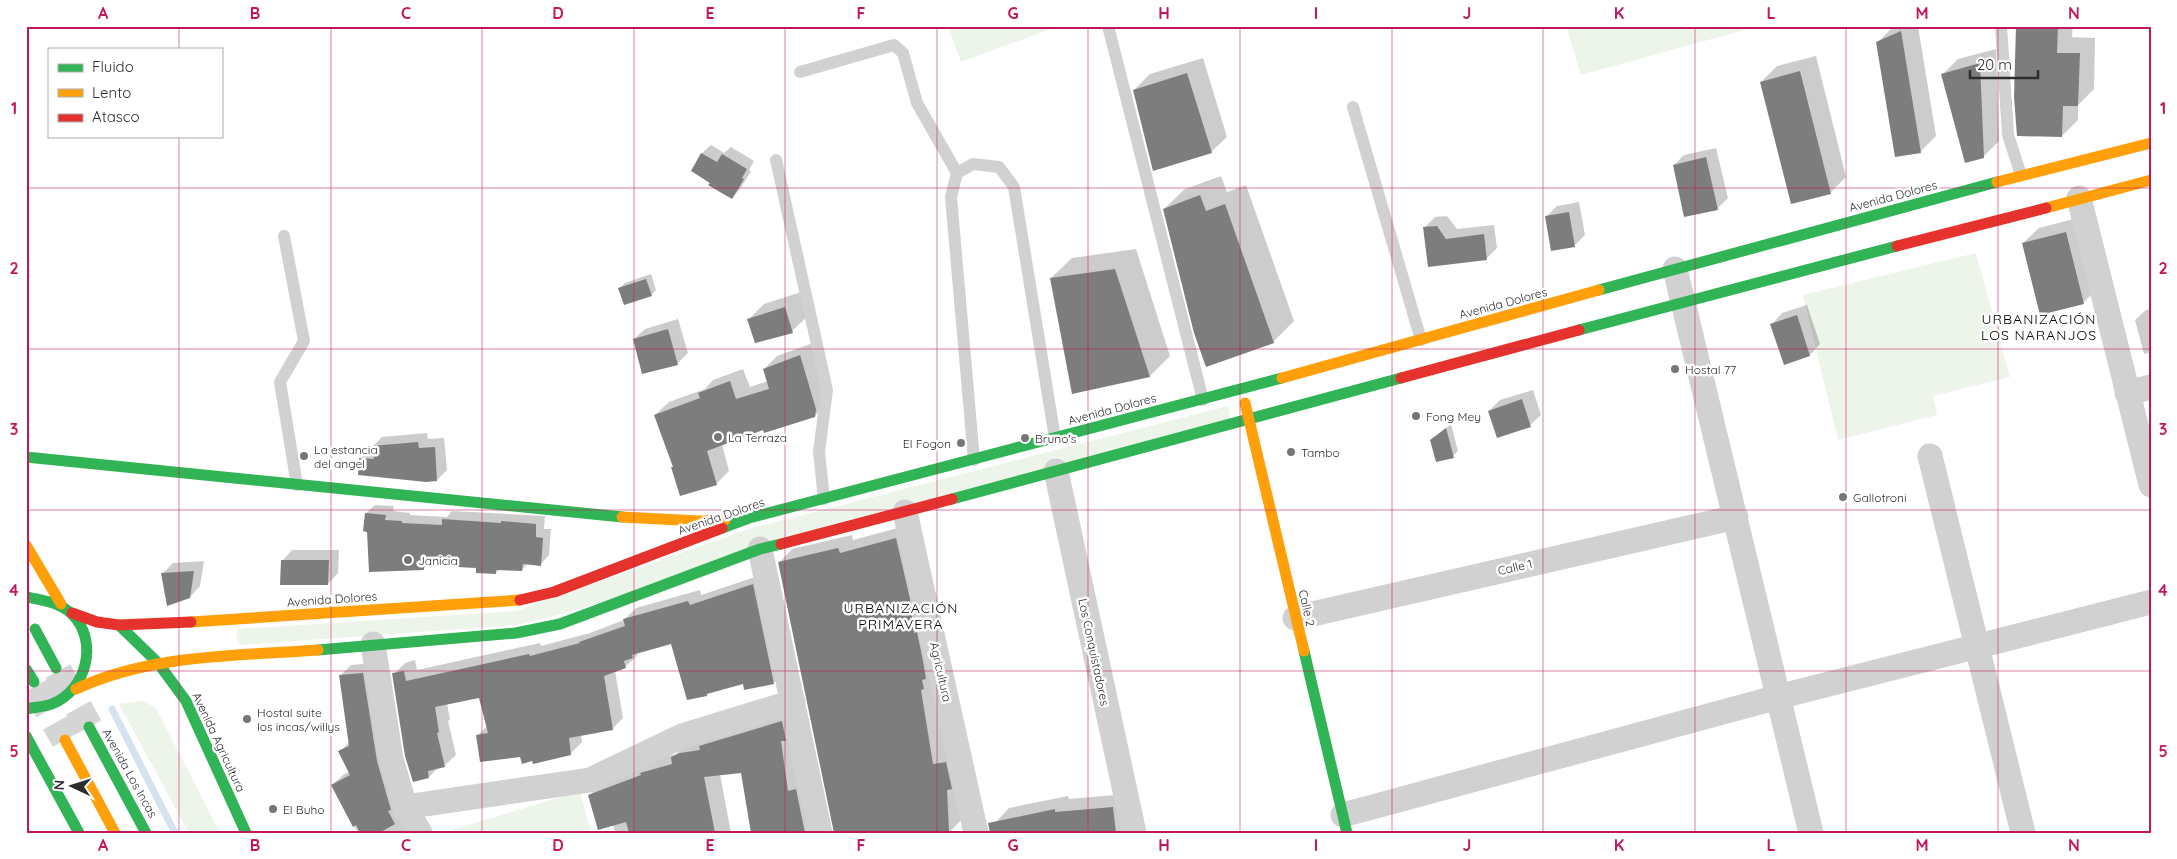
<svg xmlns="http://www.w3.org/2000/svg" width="2177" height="859" viewBox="0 0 2177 859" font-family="Quicksand,sans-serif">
	<rect width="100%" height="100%" fill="#fff"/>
	<g fill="#edf4ea">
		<path d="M 948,26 L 1059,26 L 961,62 Z"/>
		<path d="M 1566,26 L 1759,26 L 1581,75 Z"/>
		<path d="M 1976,253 L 2010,377 L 1933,396 L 1937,415 L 1838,440 L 1803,295 Z"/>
		<path d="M 1228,406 L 1230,418 L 558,615 L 516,625 L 240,645 L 236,638 L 238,629 L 516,611 L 752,528 Z"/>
		<path d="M 143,701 L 156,708 L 220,833 L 189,833 L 119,704 Z"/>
		<path d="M 580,791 L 591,833 L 454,833 L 452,830 Z"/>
	</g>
	<g fill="#0003">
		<path d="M 1894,26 L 1918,26 L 1936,136 L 1920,152 L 1877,43 Z"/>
		<path d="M 2017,26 L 2073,26 L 2072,37 L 2095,38 L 2094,89 L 2078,105 L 2078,120 L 2062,136 Z"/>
		<path d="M 1996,49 L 1999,141 L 1983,157 L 1942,75 L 1958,59 Z"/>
		<path d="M 1816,56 L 1846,177 L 1830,193 L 1761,82 L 1777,66 Z"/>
		<path d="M 1203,58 L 1227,137 L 1211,152 L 1134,90 L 1150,74 Z"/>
		<path d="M 711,145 L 724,153 L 731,147 L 754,161 L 749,170 L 751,171 L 740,189 L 732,198 L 692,171 L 702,153 Z"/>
		<path d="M 1716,148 L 1728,198 L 1717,209 L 1674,165 L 1684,155 Z"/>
		<path d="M 1221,176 L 1227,192 L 1246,185 L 1294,321 L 1273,342 L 1164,209 L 1185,189 Z"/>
		<path d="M 1579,202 L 1585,235 L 1575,245 L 1552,250 L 1546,217 L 1557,206 Z"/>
		<path d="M 1447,216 L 1457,229 L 1494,225 L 1497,248 L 1486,259 L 1429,266 L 1424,228 L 1435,217 Z"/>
		<path d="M 2081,217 L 2099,287 L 2083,303 L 2023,243 L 2039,228 Z"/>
		<path d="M 1136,249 L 1170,356 L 1150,376 L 1073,393 L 1051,278 L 1072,258 Z"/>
		<path d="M 651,274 L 656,290 L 651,295 L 620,288 L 625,283 Z"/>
		<path d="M 801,292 L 808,316 L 792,331 L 749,319 L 764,304 Z"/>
		<path d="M 1807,305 L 1820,344 L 1810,355 L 1785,363 L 1772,324 L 1782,313 Z"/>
		<path d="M 2151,309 L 2151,352 L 2144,354 L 2135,320 L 2146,310 Z"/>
		<path d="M 678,319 L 688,353 L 677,364 L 634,339 L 645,329 Z"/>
		<path d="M 813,343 L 828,402 L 815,416 L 764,429 L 722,444 L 729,471 L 716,484 L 674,466 L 655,415 L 669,402 L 705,389 L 713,380 L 743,369 L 750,387 L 768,381 L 764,369 L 777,356 Z"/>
		<path d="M 1533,390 L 1541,415 L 1530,425 L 1489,411 L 1500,400 Z"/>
		<path d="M 1451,424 L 1458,451 L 1453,456 L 1431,440 Z"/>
		<path d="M 427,433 L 428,439 L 444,438 L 447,470 L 437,480 L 360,459 L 370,449 L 373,449 L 373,446 L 382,437 Z"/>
		<path d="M 375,505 L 394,506 L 393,511 L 410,513 L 410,515 L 447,517 L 452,511 L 545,516 L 544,529 L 551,529 L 549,555 L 541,564 L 528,563 L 522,570 L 500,569 L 496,573 L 477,567 L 427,565 L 423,569 L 366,513 Z"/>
		<path d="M 909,525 L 962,819 L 949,833 L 835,833 L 779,563 L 792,549 L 852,535 L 853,540 Z"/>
		<path d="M 292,550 L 339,550 L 338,573 L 328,584 L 282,561 Z"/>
		<path d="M 204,561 L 200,586 L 190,597 L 163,573 L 173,563 Z"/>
		<path d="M 764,574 L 785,672 L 773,683 L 744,683 L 710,691 L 707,695 L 672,643 L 637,652 L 637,656 L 625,667 L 615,671 L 623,718 L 612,729 L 581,734 L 582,742 L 571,753 L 533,760 L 478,735 L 487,726 L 480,696 L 447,703 L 450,720 L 448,721 L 456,755 L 444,766 L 438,768 L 429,777 L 394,674 L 405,663 L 415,660 L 417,670 L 540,643 L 541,646 L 590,633 L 624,620 L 636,608 L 700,590 L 701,595 Z"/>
		<path d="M 373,663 L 415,833 L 358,833 L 332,785 L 343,775 L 350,771 L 340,752 L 349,742 L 341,675 L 351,665 Z"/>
		<path d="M 795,708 L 828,833 L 752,833 L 742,771 L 720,774 L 731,833 L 615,833 L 613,824 L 590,795 L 603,782 L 655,760 L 676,754 L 686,744 Z"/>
		<path d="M 1126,794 L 1132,833 L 998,833 L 996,822 L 1009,808 L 1068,796 L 1069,799 Z"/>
	</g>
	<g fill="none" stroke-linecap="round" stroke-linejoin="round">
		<path stroke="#d5e2f2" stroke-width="7" d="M 112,709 L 175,833"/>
	</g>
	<g fill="#7d7d7d">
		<path d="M 2016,26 L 2058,26 L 2057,53 L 2080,53 L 2078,106 L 2063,106 L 2062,137 L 2017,136 L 2014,97 Z"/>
		<path d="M 1901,31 L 1921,153 L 1895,157 L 1876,42 Z"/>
		<path d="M 1980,63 L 1984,158 L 1965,163 L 1941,74 Z"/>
		<path d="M 1800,71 L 1831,194 L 1791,204 L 1760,82 Z"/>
		<path d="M 1187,73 L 1212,153 L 1153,171 L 1133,90 Z"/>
		<path d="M 701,153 L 717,162 L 722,154 L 747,169 L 742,178 L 744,179 L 732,199 L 708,185 L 710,183 L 691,171 Z"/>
		<path d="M 1706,157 L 1718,210 L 1684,217 L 1673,165 Z"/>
		<path d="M 1200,195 L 1206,211 L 1225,204 L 1274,343 L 1206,367 L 1194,333 L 1163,209 Z"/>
		<path d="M 1569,212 L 1575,247 L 1551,251 L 1545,216 Z"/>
		<path d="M 1437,226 L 1446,239 L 1484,234 L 1487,260 L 1428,267 L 1423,227 Z"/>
		<path d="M 2066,232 L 2084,304 L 2040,315 L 2022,243 Z"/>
		<path d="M 1115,269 L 1150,377 L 1072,394 L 1050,278 Z"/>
		<path d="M 646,279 L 652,296 L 624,305 L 618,288 Z"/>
		<path d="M 785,307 L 793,333 L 755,343 L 747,319 Z"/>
		<path d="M 1797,315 L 1810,356 L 1784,365 L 1770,324 Z"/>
		<path d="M 668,329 L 678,365 L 642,374 L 633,339 Z"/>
		<path d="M 800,355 L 816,409 L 815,417 L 764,433 L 763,430 L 707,451 L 717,485 L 680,496 L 671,467 L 673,467 L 654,415 L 700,398 L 698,393 L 730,381 L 736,399 L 769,389 L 763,369 Z"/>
		<path d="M 1522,399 L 1531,427 L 1497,438 L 1488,411 Z"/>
		<path d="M 1446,428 L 1454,458 L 1436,462 L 1430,440 Z"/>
		<path d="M 418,442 L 419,448 L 435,447 L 437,481 L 426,482 L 358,475 L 359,458 L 374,459 L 371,446 Z"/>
		<path d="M 365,513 L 386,515 L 385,520 L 402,521 L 402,523 L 442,525 L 442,519 L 501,523 L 501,521 L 536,524 L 536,537 L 543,538 L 541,566 L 523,564 L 522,571 L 496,570 L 496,574 L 476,573 L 476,568 L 438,566 L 438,567 L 424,566 L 424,570 L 369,572 L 367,532 L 363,531 Z"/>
		<path d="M 896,538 L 910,599 L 914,633 L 917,632 L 923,661 L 926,679 L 922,680 L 924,689 L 921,690 L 933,764 L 946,762 L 952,789 L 947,790 L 949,831 L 834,833 L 778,562 L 838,548 L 840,553 Z"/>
		<path d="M 281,560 L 329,560 L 328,585 L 280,585 Z"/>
		<path d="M 194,571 L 190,598 L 167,606 L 161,573 Z"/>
		<path d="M 753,584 L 774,684 L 744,690 L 743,684 L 707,694 L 707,696 L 687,700 L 671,644 L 632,655 L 633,658 L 624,661 L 626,668 L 604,676 L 613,730 L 569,738 L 571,755 L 533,764 L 532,761 L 522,764 L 520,757 L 480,762 L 476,735 L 488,733 L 479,698 L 435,707 L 439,732 L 437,733 L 445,767 L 428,771 L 429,778 L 413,782 L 405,756 L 392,673 L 404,671 L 406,681 L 529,654 L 530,656 L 580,643 L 579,642 L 625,626 L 623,619 L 688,601 L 690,605 Z"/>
		<path d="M 363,673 L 377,761 L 391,810 L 388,811 L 395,824 L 379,833 L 360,833 L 356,825 L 353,827 L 331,785 L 350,775 L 338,751 L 349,746 L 339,675 Z"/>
		<path d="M 782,721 L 786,741 L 781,741 L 788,791 L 796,789 L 805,833 L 751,833 L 741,773 L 704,777 L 715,833 L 629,833 L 626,822 L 598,830 L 588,795 L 641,775 L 640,773 L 672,764 L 671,757 L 680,753 L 700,750 L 699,746 Z"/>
		<path d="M 1113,807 L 1116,833 L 990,833 L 988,823 L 1055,809 L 1055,812 Z"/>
	</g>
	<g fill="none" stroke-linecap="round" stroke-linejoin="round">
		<g stroke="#d5d5d5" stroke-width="28" stroke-dasharray="28 14" stroke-linecap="butt">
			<path d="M 58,671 L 89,727"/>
			<path d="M 35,686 L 65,740"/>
		</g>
		<g stroke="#d1d1d1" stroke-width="12">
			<path d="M 1108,26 L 1203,400"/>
			<path d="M 2001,26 L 2008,135 L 2021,175"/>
			<path d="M 800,72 L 894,45 L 903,53 L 917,103 L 957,173"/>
			<path d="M 1353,107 L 1421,340"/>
			<path d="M 776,160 L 827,390 L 819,452 L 824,499"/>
			<path d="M 284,236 L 304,341 L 280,382 L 297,485"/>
			<path d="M 974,460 L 951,197 L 957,173 L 973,164 L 999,167 L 1014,187 L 1055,438"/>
		</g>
		<g stroke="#d1d1d1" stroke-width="25">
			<path d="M 2079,198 L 2151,485"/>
			<path d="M 1675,269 L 1811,833"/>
			<path d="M 2127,393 L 2151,387"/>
			<path d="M 1930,456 L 2023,833"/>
			<path d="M 1056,471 L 1134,833"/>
			<path d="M 905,512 L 976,833"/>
			<path d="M 760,549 L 820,833"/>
			<path d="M 1295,618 L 1736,517"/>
			<path d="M 373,644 L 391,759 L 405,807 L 420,833"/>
			<path d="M 405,807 L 590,780 L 682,736 L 793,702"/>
			<path d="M 1343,815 L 1778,697 L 2151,602"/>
		</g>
		<g stroke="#30b455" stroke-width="11">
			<path d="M 1599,290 L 1997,182"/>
			<path d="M 1579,330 L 1897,246"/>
			<path d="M 26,457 L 622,517"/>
			<path d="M 952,499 L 1401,378"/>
			<path d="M 722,528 L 749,518 L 1282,378"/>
			<path d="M 26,597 C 42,600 59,602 72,614 C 99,641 87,690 52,704 C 44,707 34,707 26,709"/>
			<path d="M 119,625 L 158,663 L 186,701 L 246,833"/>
			<path d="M 35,629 L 56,668"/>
			<path d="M 318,650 L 516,633 L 560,624 L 760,549 L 781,544"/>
			<path d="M 1304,651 L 1347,833"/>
			<path d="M 26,669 L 34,682"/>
			<path d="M 89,727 L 146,833"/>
			<path d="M 26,736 L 79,833"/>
		</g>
		<g stroke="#ff9f0a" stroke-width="11">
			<path d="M 1997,182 L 2151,143"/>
			<path d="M 2046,208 L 2151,180"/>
			<path d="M 1282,378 L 1599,290"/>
			<path d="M 1245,403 L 1304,651"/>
			<path d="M 622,517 L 699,521 L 725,520"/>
			<path d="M 26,545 L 61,604"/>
			<path d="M 191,622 L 520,600"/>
			<path d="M 76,689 C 151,654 237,656 318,650"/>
			<path d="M 65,740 L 115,833"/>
		</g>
		<g stroke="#e5322d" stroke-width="11">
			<path d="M 1897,246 L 2046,208"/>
			<path d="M 1401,378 L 1579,330"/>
			<path d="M 781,544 L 952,499"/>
			<path d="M 520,600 L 554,592 L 722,528"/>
			<path d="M 72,613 L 97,622 L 119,625 L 191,622"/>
		</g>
	</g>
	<path fill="none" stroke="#c2185b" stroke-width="1" stroke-opacity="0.55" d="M 179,26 L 179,49M 331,26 L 331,833M 482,26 L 482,833M 634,26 L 634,833M 785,26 L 785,833M 937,26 L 937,833M 1088,26 L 1088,833M 1240,26 L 1240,833M 1392,26 L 1392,833M 1543,26 L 1543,833M 1695,26 L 1695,833M 1846,26 L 1846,833M 1998,26 L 1998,833M 179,136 L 179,833M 26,188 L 2151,188M 26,349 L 2151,349M 26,510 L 2151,510M 26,671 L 2151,671"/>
	<g fill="#767676" stroke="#fff" stroke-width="2">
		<circle cx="1675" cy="369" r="5"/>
		<circle cx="1416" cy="416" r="5"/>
		<circle cx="718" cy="437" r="5"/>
		<circle cx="1025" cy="438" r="5"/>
		<circle cx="961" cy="443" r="5"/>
		<circle cx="1291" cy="452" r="5"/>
		<circle cx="304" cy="456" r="5"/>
		<circle cx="1843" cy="497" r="5"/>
		<circle cx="408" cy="560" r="5"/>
		<circle cx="247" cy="719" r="5"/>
		<circle cx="273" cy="809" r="5"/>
	</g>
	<g text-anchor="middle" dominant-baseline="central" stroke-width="5" stroke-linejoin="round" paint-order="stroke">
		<g font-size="12" fill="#2c2c2c" stroke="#fff">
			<text transform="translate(1893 196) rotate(-15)">Avenida Dolores</text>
			<text transform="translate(1503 303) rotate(-15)">Avenida Dolores</text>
			<text transform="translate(1112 409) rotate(-15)">Avenida Dolores</text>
			<text transform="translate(721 516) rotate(-19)">Avenida Dolores</text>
			<text transform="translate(1515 567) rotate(-13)">Calle 1</text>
			<text transform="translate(332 599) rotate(-4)">Avenida Dolores</text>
			<text transform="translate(1307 608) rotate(77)">Calle 2</text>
			<text transform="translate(1094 652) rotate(78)">Los Conquistadores</text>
			<text transform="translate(941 672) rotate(77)">Agricultura</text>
			<text transform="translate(219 742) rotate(65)">Avenida Agricultura</text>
			<text transform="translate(130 773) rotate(61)">Avenida Los Incas</text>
		</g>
		<g font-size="12" fill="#2c2c2c" stroke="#fff" text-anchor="start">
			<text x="1685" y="369">Hostal 77</text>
			<text x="1426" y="416">Fong Mey</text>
			<text x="728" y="437">La Terraza</text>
			<text x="1035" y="438">Bruno's</text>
			<text x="951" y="443" text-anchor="end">El Fogon</text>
			<text x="314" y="449">La estancia<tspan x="314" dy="14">del angel</tspan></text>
			<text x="1301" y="452">Tambo</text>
			<text x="1853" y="497">Gallotroni</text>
			<text x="418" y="560">Janicia</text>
			<text x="257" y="712">Hostal suite<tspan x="257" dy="14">los incas/willys</tspan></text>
			<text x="283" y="809">El Buho</text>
		</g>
		<g font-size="14" letter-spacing="1" fill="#000" stroke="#fff">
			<text x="2039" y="319">URBANIZACIÓN<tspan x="2039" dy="16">LOS NARANJOS</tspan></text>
			<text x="901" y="608">URBANIZACIÓN<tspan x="901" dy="16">PRIMAVERA</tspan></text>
		</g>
	</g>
	<rect width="2177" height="859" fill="none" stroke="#ffffff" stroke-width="55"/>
	<rect x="48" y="48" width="175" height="90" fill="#ffffff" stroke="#ababab"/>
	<rect x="58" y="64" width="25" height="8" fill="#30b455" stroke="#ababab"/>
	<text x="92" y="72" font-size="15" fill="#2c2c2c">Fluido</text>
	<rect x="58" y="89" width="25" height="8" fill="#ff9f0a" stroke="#ababab"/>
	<text x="92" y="98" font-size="15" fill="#2c2c2c">Lento</text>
	<rect x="58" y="114" width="25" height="8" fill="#e5322d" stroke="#ababab"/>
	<text x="92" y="122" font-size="15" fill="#2c2c2c">Atasco</text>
	<g transform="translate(72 786) rotate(274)" stroke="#ffffff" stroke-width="4" paint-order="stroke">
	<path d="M0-4L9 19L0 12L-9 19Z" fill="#2c2c2c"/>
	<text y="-8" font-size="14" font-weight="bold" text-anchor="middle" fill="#2c2c2c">N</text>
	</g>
	<path d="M1970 70v8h68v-8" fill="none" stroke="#2c2c2c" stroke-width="2.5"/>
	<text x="1977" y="70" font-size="15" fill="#2c2c2c" stroke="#ffffff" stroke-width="4" paint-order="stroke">20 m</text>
	<rect x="28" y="28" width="2122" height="804" fill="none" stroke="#c2185b" stroke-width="2"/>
	<g font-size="16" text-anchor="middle" font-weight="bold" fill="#c2185b">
		<text x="103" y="19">A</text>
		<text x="255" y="19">B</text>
		<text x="406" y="19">C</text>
		<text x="558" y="19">D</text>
		<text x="710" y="19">E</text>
		<text x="861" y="19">F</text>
		<text x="1013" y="19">G</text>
		<text x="1164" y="19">H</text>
		<text x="1316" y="19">I</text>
		<text x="1467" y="19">J</text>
		<text x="1619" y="19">K</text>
		<text x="1771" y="19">L</text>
		<text x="1922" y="19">M</text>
		<text x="2074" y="19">N</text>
		<text x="14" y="114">1</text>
		<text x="2163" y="114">1</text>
		<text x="14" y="274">2</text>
		<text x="2163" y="274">2</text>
		<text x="14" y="435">3</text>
		<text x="2163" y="435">3</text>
		<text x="14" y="596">4</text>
		<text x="2163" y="596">4</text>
		<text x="14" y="757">5</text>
		<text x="2163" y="757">5</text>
		<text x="103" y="851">A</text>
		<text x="255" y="851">B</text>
		<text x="406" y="851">C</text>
		<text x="558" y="851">D</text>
		<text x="710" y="851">E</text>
		<text x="861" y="851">F</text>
		<text x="1013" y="851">G</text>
		<text x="1164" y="851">H</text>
		<text x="1316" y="851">I</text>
		<text x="1467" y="851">J</text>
		<text x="1619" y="851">K</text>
		<text x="1771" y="851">L</text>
		<text x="1922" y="851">M</text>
		<text x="2074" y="851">N</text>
	</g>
</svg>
